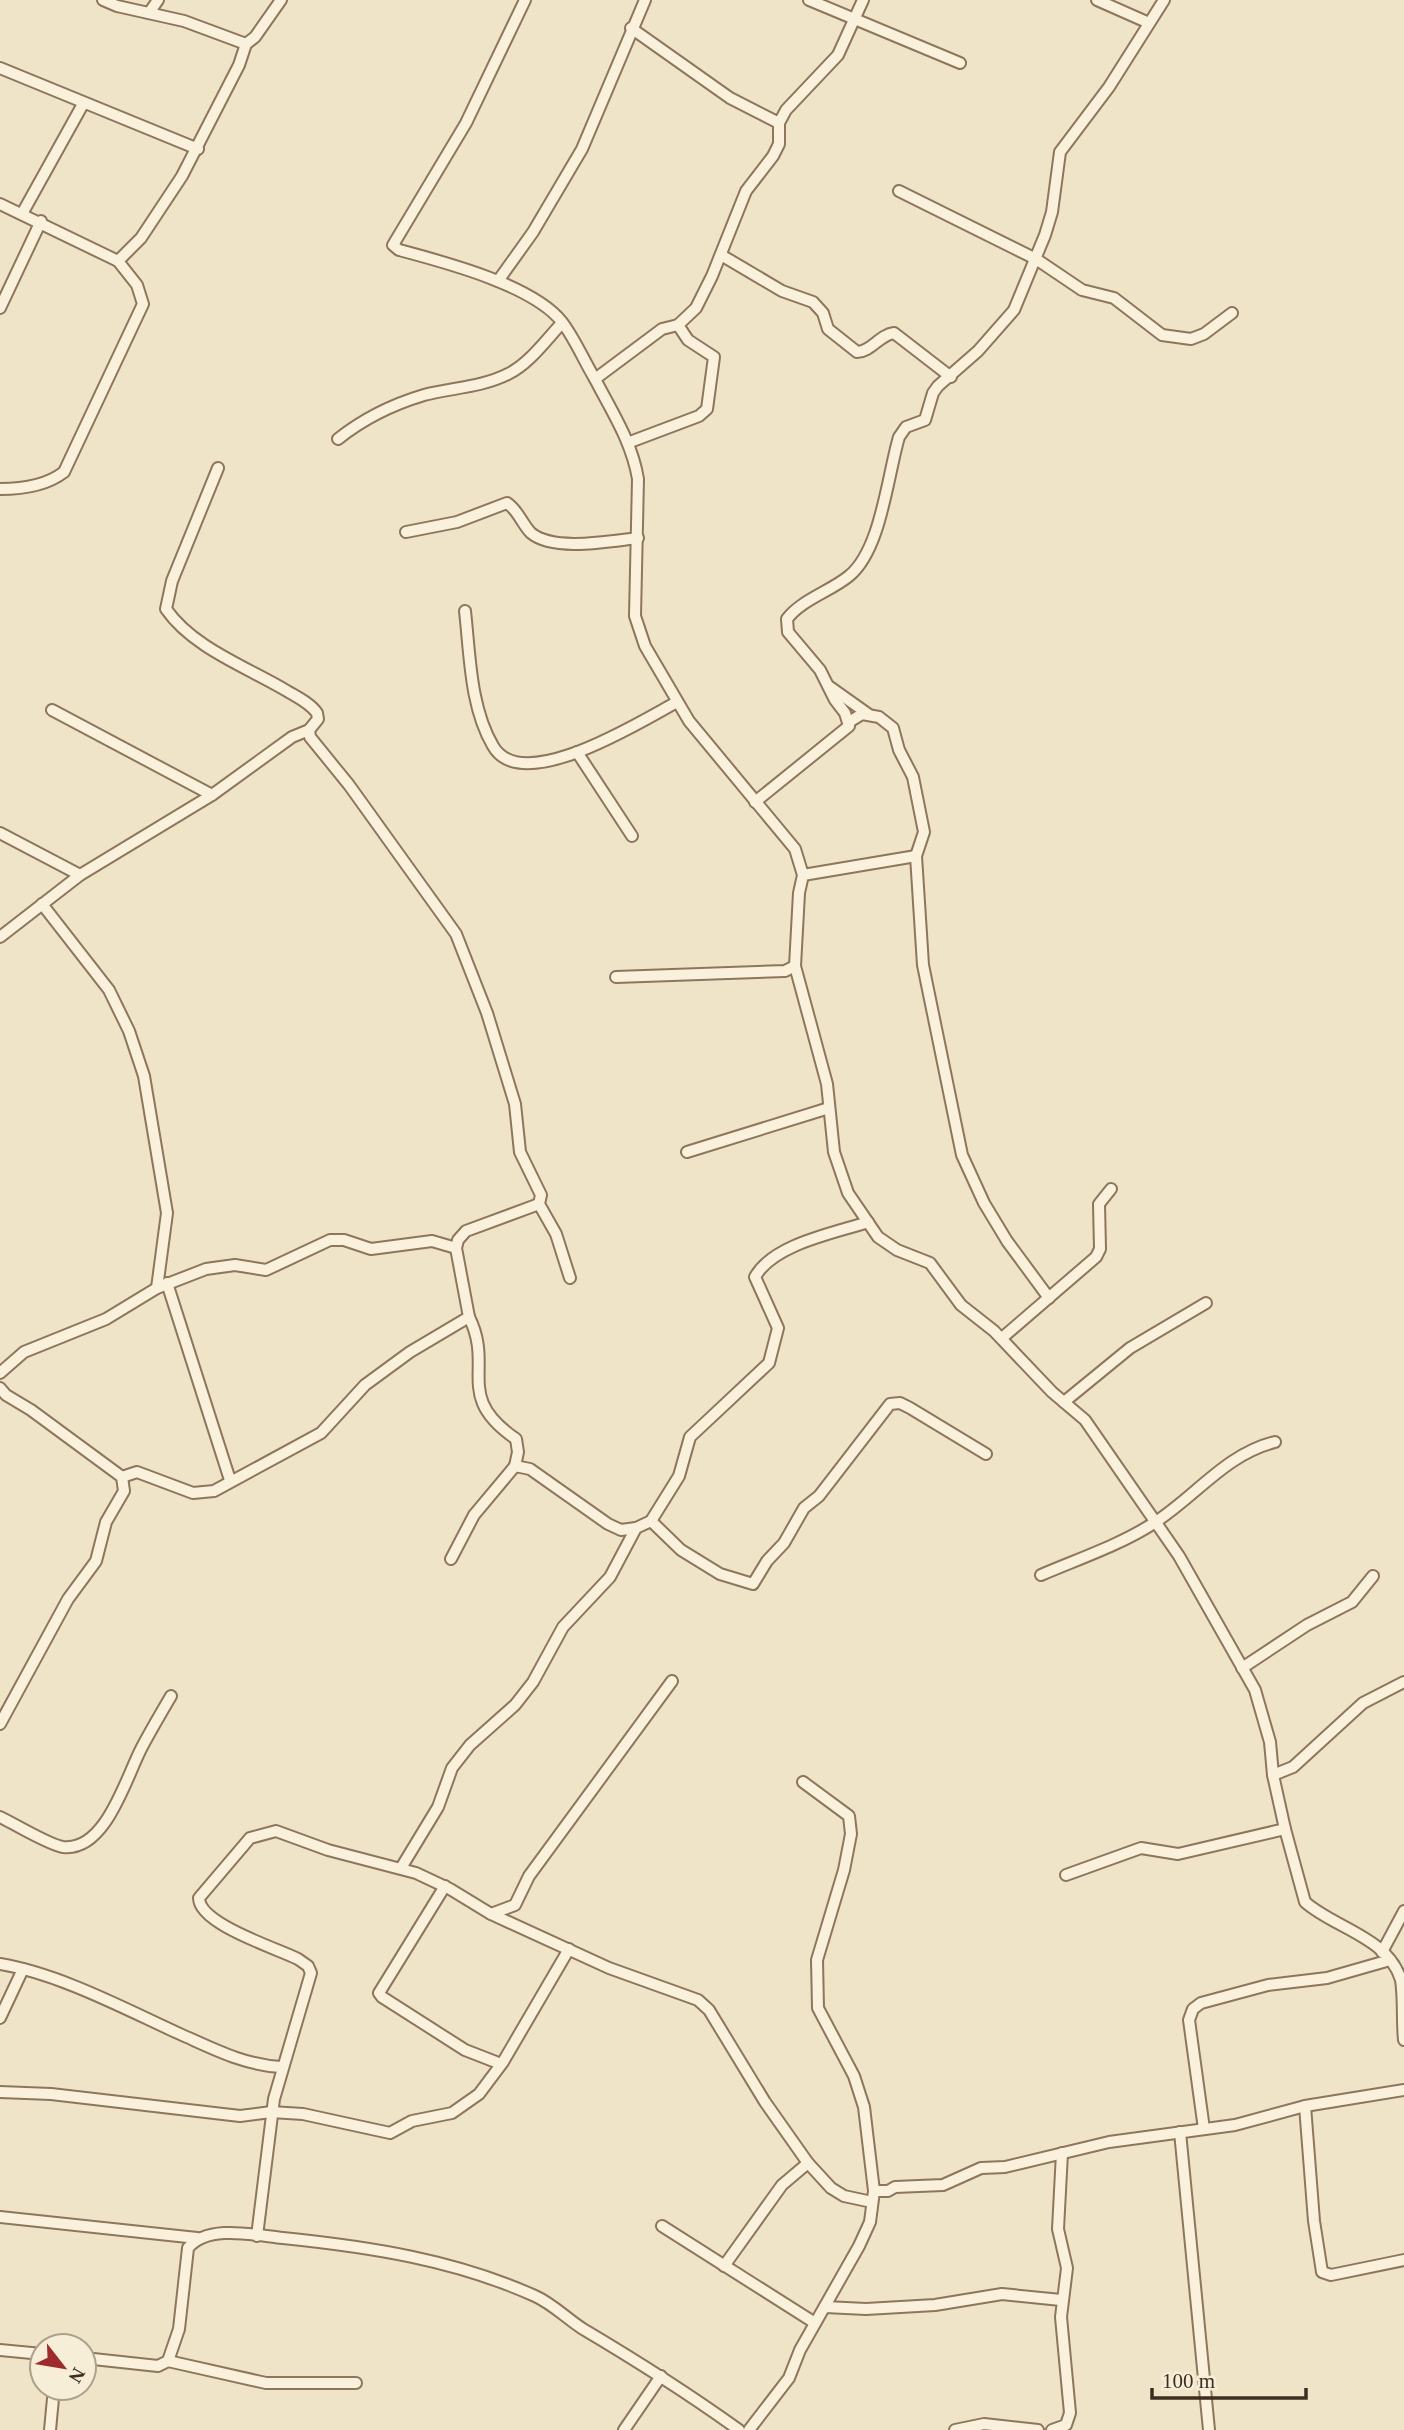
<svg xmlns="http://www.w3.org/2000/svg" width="1404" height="2430" viewBox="0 0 1404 2430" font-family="Georgia,serif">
	<rect width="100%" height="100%" fill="#f0e4c8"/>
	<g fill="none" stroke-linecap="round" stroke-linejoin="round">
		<g stroke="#8d765c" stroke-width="14">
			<g id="minor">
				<path d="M 103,0 L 117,6 L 184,21 L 246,44"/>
				<path d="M 525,0 L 466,123 L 393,245 L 399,250 C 444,262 533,285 562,322 C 575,339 584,361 595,379"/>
				<path d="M 809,0 L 960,63"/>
				<path d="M 863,0 L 838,55 L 786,110 L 779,123 L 779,144 L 773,156 L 746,191 L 712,276 L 696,308 L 678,325 L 662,329 L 595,379 C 612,412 632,442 638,479 L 635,616 L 645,646 L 689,721 L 795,849 L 803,875 L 799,893 L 795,966 L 827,1084 L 834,1152 L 848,1193 L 878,1237 L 897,1250 L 930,1263 L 961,1305 L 994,1331 L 1052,1392 L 1085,1420 L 1179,1556 L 1255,1690 L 1270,1742 L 1273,1775 L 1285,1829 L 1305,1902 C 1334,1928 1388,1937 1401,1980 C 1404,1998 1402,2021 1404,2040"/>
				<path d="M 1097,0 L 1149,23"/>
				<path d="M 149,13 L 158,0"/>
				<path d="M 631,28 L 730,98 L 779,123"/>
				<path d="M 0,68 L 198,149"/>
				<path d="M 899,191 L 1036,259 L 1082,290 L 1114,298 L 1162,335 L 1191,339 L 1204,334 L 1232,313"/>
				<path d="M 0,204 L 118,261 L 137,285 L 143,304 L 64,472 C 46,486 22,489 0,489"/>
				<path d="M 23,212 L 83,104"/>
				<path d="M 721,255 L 782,291 L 813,302 L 823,313 L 828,329 L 857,352 C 871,352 879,335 894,333 L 951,377"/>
				<path d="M 118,261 L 141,238 L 182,176 L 239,65 L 246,44 L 255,37 L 281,0"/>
				<path d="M 498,281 L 533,232 L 582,149 L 645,0"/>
				<path d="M 0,308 L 41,221"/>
				<path d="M 338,439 C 363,419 394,404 424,395 C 451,388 483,387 508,374 C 529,364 546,340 562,323"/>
				<path d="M 630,442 L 699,416 L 707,409 L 714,357 L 688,340 L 678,325"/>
				<path d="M 406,532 L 457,522 L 507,503 C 518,510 522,524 531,533 C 554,552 610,541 638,538"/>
				<path d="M 465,611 C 470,655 470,707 493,746 C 522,797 643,720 677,702"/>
				<path d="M 830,687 L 868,714"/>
				<path d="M 52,710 L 212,795"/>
				<path d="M 849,722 L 862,714 L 879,717 L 893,728 L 899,750 L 913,777 L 924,832 L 916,856 L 923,965 L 962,1155 L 984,1203 L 1007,1241 L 1049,1298"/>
				<path d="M 309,730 L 310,737 L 349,785 L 456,934 L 487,1013 L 515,1104 L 520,1152 L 541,1195 L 539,1204 L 556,1234 L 570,1278"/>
				<path d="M 577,752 L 632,836"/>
				<path d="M 755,802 L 849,726 L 845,713 L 835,700 L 820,670 L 788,632 L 787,619 C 801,600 831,591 849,576 C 881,550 887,478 899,437 L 906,427 L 925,420 L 933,393 L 938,386 L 978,351 L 1014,310 L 1045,235 L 1052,212 L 1060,152 L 1109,87 L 1164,0"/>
				<path d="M 0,833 L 80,875"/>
				<path d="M 803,875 L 916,856"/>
				<path d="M 42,904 L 109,990 L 129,1031 L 144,1076 L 167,1213 L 157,1288"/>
				<path d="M 0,937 L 80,875 L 212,795 L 292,737 L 309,730 L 318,719 L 317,713 C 310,703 297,697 287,691 C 247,667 193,648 166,609 L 172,581 L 218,468"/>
				<path d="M 616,977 L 785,971 L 795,966"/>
				<path d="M 687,1152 L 829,1108"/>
				<path d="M 167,1283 L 230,1480"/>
				<path d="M 469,1317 C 495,1369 453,1396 516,1439 L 518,1452 L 515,1466"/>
				<path d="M 1002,1338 L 1096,1257 L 1100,1249 L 1099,1204 L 1111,1189"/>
				<path d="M 0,1373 L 24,1352 L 106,1319 L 157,1288 L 206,1269 L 235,1265 L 266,1270 L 330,1240 L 344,1240 L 371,1249 L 432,1241 L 456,1248"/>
				<path d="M 0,1388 L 6,1395 L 31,1410 L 122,1477 L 124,1491 L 106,1522 L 96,1561 L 68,1599 L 0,1724"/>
				<path d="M 1064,1402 L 1130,1348 L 1206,1303"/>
				<path d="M 122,1477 L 137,1472 L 193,1493 L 214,1491 L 321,1433 L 365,1385 L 410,1352 L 469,1317 L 456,1248 L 458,1240 L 466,1231 L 539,1204"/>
				<path d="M 651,1521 L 679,1476 L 690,1437 L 769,1363 L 778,1328 L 755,1277 C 773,1244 835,1233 868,1222"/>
				<path d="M 451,1559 L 474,1515 L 515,1466 L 530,1469 L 608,1524 L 621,1530 L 636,1528"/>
				<path d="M 1041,1575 C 1078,1559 1120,1545 1154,1523 C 1196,1496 1226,1454 1275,1442"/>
				<path d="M 1242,1668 L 1307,1625 L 1352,1602 L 1373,1576"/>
				<path d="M 1273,1775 L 1293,1767 L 1363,1703 L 1404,1682"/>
				<path d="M 803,1782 L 849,1816 L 851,1834 L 844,1870 L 817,1960 L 818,2008 L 854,2076 L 864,2107 L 874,2191"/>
				<path d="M 0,1817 C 15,1824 49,1845 63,1847 C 106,1852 126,1777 142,1747 C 151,1730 161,1713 171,1696"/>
				<path d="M 401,1868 L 438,1807 L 452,1768 L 470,1745 L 515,1705 L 533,1682 L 563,1627 L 610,1577 L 636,1528 L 651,1521 L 681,1550 L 720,1574 L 753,1584 L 767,1561 L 784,1543 L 804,1508 L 819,1496 L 890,1404 L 900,1403 L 910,1408 L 986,1454"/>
				<path d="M 1066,1875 L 1141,1848 L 1178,1854 L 1285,1829"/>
				<path d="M 445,1886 L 379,1993 L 382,1997 L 465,2050 L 501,2064"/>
				<path d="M 491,1914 L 515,1905 L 529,1876 L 672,1681"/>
				<path d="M 1382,1952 L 1404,1911"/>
				<path d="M 0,1964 C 60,1974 125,2009 180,2034 C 214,2049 244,2065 281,2067"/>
				<path d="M 0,2018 L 23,1969"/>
				<path d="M 0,2092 L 51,2094 L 240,2116 L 271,2112 L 303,2114 L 390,2133 L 412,2121 L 452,2113 L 479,2094 L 503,2062 L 569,1949"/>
				<path d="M 1305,2106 L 1314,2221 L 1322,2272 L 1331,2275 L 1404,2260"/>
				<path d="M 1204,2129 L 1189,2020 L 1193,2009 L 1201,2003 L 1268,1985 L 1327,1978 L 1390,1960"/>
				<path d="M 1180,2132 L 1209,2430"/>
				<path d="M 0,2217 L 197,2238"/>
				<path d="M 662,2226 L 815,2323"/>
				<path d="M 257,2236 L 274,2099 L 311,1973 L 308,1966 L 298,1959 C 276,1948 199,1924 199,1898 L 250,1838 L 276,1831 L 328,1850 L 416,1873 L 450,1889 L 491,1914 L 609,1968 L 698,2000 L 709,2010 L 765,2102 L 808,2163 L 831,2188 L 844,2196 L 872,2202"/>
				<path d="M 724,2266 L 782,2185 L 808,2163"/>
				<path d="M 825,2307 L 866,2309 L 935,2305 L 1002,2294 L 1061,2300"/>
				<path d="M 0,2350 L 42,2354"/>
				<path d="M 84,2358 L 158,2366 L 168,2361 L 179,2329 L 188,2248 C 208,2224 254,2235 283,2238 C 371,2247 455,2260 535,2296 C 553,2304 567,2319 583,2329 C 637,2361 689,2394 739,2430"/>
				<path d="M 168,2361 L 266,2383 L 356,2383"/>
				<path d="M 50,2430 L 54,2388"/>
				<path d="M 624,2430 L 661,2376"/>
				<path d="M 749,2430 L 789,2378 L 800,2350 L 859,2246 L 870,2222 L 874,2191 L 888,2191 L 895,2187 L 943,2185 L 981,2168 L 1005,2167 L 1109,2142 L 1235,2125 L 1305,2106 L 1404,2090"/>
				<path d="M 955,2430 L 984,2424 L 1038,2430"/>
				<path d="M 1052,2430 L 1066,2425 L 1070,2413 L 1061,2317 L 1067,2268 L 1058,2229 L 1062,2153"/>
			</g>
		</g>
		<use href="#minor" stroke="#faf1dc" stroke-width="10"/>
	</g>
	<g transform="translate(63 2367) rotate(121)"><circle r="33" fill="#f7eed8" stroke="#ada18e" stroke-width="2"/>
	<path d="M0-5L12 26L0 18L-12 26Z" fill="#9e2a2b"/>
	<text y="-10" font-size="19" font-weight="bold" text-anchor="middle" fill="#3d2e20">N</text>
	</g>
	<path d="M1152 2388v10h154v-10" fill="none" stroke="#3d2e20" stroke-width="3.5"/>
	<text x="1162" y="2388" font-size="21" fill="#3d2e20" stroke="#f7eed8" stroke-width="5" paint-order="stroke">100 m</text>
</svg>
